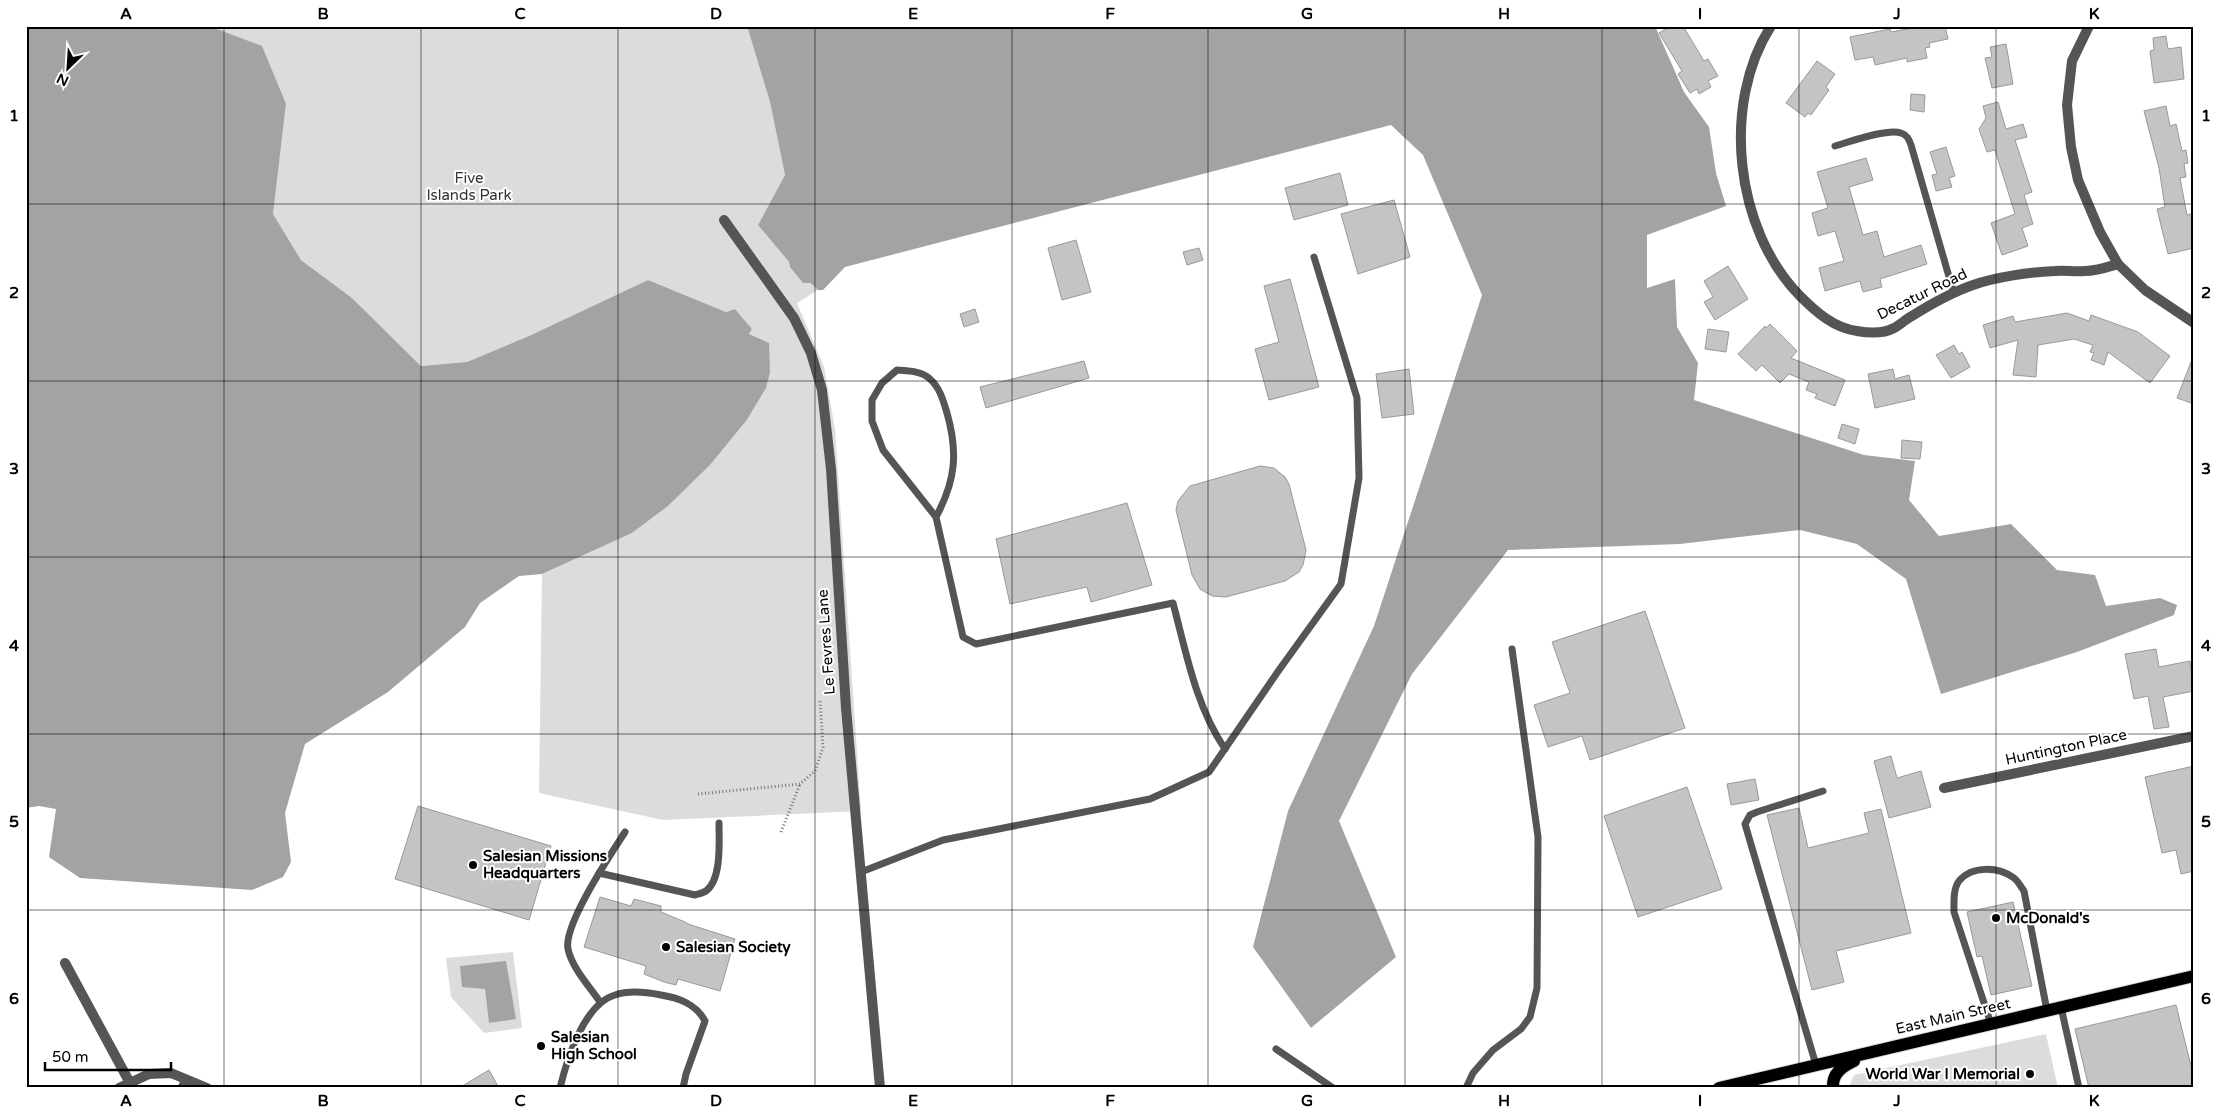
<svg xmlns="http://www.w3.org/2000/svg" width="2220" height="1114" viewBox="0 0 2220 1114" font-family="'Varela Round',sans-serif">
	<rect width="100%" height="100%" fill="#fff"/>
	<g fill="#dcdcdc">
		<path d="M 209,26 L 747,26 L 770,102 L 785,175 L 758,225 L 789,262 L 790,267 L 818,290 L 797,303 L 824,367 L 835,429 L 861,811 L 663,820 L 539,793 L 542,574 L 632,533 L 668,506 L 710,465 L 746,421 L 749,334 L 752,329 L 735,309 L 726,312 L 648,280 L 529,336 L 467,362 L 421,366 L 352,298 L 301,260 L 273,214 L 286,103 L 215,27 Z"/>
		<path d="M 513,952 L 522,1028 L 484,1033 L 451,997 L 446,958 Z"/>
		<path d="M 2046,1034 L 2058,1088 L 1852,1088 L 1850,1084 L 1854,1075 Z"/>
	</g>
	<g fill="#a3a3a3">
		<path d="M 26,26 L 209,26 L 262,46 L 286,104 L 273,214 L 301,260 L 352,298 L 421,366 L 467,362 L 529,336 L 648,280 L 726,312 L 735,309 L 752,329 L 749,334 L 769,343 L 770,372 L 766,388 L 746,421 L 710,465 L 668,506 L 632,533 L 542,574 L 519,576 L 480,603 L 465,627 L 388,692 L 305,744 L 285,813 L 291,862 L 283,877 L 252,890 L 80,878 L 49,857 L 56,809 L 39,806 L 26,808 Z"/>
		<path d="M 747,26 L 1655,26 L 1684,92 L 1709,127 L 1716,173 L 1726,206 L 1647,235 L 1647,288 L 1675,279 L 1677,327 L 1698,363 L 1694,400 L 1864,455 L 1915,461 L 1909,500 L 1939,536 L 2011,524 L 2057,570 L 2095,575 L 2106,606 L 2160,598 L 2177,605 L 2174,615 L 2077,652 L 1941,694 L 1906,579 L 1857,544 L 1800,530 L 1680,544 L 1508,550 L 1412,674 L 1339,821 L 1396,957 L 1311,1028 L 1253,947 L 1288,811 L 1374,626 L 1482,295 L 1423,155 L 1391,125 L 845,267 L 823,290 L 818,290 L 810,283 L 803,283 L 790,267 L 789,262 L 758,225 L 785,175 L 770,102 Z"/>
		<path d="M 506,961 L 516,1019 L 489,1023 L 485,989 L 462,987 L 460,966 Z"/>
	</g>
	<g fill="#c4c4c4" stroke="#999">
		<path d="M 1670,26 L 1683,26 L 1704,61 L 1708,59 L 1718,76 L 1708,81 L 1711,87 L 1699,94 L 1697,89 L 1690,93 L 1678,74 L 1682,71 L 1659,33 Z"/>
		<path d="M 1923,26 L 1945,26 L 1948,39 L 1929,43 L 1930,47 L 1925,48 L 1927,58 L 1907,62 L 1907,58 L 1875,65 L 1873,57 L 1855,60 L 1850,37 L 1890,29 L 1891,32 Z"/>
		<path d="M 2166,36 L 2168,49 L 2181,47 L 2184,79 L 2154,83 L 2150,51 L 2154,50 L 2153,38 Z"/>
		<path d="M 2006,44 L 2013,84 L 1992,88 L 1985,58 L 1992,57 L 1990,47 Z"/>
		<path d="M 1817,61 L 1835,74 L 1826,87 L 1829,90 L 1811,115 L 1808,113 L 1805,117 L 1786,103 Z"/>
		<path d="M 1911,94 L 1925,95 L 1924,112 L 1910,110 Z"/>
		<path d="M 1998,102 L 2006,129 L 2023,124 L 2027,137 L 2015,140 L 2032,192 L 2024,195 L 2033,224 L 2022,228 L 2028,246 L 2002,255 L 1991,223 L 2015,214 L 1995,150 L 1987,152 L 1979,129 L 1986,118 L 1983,106 Z"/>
		<path d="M 2166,106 L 2170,126 L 2176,124 L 2182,151 L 2186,150 L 2188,163 L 2184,164 L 2186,177 L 2180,178 L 2187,215 L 2194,213 L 2194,248 L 2168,254 L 2157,209 L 2165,207 L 2159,168 L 2144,111 Z"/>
		<path d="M 1946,147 L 1955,176 L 1949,178 L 1952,187 L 1936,191 L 1932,175 L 1937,174 L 1930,152 Z"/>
		<path d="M 1866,158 L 1873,180 L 1849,187 L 1863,235 L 1877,231 L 1884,257 L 1921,245 L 1927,264 L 1880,279 L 1882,287 L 1863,292 L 1860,281 L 1825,291 L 1819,268 L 1844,261 L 1835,231 L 1818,236 L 1812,213 L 1828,208 L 1817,172 Z"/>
		<path d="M 1340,173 L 1348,205 L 1294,220 L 1285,188 Z"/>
		<path d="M 1394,200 L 1410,257 L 1358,274 L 1341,214 Z"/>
		<path d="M 1076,240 L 1091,292 L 1062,300 L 1048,248 Z"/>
		<path d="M 1199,248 L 1203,260 L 1187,265 L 1183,252 Z"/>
		<path d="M 1728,266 L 1748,299 L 1715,320 L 1704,302 L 1713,297 L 1704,281 Z"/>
		<path d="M 1290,279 L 1319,387 L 1269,400 L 1255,349 L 1279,342 L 1264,286 Z"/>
		<path d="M 975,309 L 979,322 L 964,327 L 960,314 Z"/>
		<path d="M 2067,313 L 2089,321 L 2091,315 L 2138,332 L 2170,356 L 2150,383 L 2108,352 L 2104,365 L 2091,360 L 2094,353 L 2090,352 L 2093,345 L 2074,339 L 2038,345 L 2036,377 L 2013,375 L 2018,340 L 1990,348 L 1983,325 L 2013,316 L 2015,322 Z"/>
		<path d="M 1770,324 L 1797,351 L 1791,358 L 1845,380 L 1835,406 L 1815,398 L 1817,394 L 1806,390 L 1809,382 L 1789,374 L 1780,383 L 1762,365 L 1756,371 L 1738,354 L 1765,326 L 1766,328 Z"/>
		<path d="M 1708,329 L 1729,332 L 1726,352 L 1705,349 Z"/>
		<path d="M 1954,345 L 1959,354 L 1962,352 L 1970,367 L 1951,378 L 1936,355 Z"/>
		<path d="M 2193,357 L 2194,357 L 2194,404 L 2177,398 Z"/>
		<path d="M 1084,361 L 1089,378 L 986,408 L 980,387 Z"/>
		<path d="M 1409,369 L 1414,414 L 1382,418 L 1376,374 Z"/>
		<path d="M 1893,369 L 1895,379 L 1909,375 L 1915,399 L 1875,408 L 1868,374 Z"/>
		<path d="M 1842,424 L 1859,429 L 1855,444 L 1838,438 Z"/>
		<path d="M 1902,440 L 1922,442 L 1920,459 L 1901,458 Z"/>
		<path d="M 1260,466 L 1274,468 L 1285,477 L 1289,484 L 1306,550 L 1303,565 L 1299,572 L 1285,581 L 1226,597 L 1212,596 L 1200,589 L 1192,575 L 1176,510 L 1178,501 L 1190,486 Z"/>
		<path d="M 1127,503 L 1152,585 L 1091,602 L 1087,587 L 1010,604 L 996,539 Z"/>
		<path d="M 1645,611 L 1685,728 L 1590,760 L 1582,736 L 1548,747 L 1534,705 L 1570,693 L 1552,642 Z"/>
		<path d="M 2156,649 L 2159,667 L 2190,661 L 2194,691 L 2163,697 L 2169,727 L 2154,729 L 2148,696 L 2134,699 L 2125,654 Z"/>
		<path d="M 1891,756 L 1897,778 L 1921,771 L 1931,807 L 1889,818 L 1874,761 Z"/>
		<path d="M 2194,766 L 2194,871 L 2181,874 L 2176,850 L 2162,853 L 2145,777 Z"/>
		<path d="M 1755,779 L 1759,800 L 1731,805 L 1727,784 Z"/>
		<path d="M 1687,787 L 1722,889 L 1638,917 L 1604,816 Z"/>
		<path d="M 418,806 L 551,846 L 529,920 L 395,879 Z"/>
		<path d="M 1799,808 L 1808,848 L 1869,833 L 1864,813 L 1881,809 L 1911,933 L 1836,951 L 1844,982 L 1812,990 L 1767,815 Z"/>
		<path d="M 600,897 L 631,906 L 634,899 L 661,906 L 661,912 L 685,922 L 688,924 L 735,939 L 720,991 L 678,979 L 676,985 L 664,982 L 644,974 L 646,966 L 584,947 Z"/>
		<path d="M 2013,902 L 2032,986 L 1991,995 L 1982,956 L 1977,957 L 1967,912 Z"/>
		<path d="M 2176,1005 L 2194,1078 L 2194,1088 L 2089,1088 L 2075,1029 Z"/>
		<path d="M 489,1070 L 499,1088 L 459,1088 Z"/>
	</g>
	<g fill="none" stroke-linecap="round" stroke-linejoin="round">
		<g stroke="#dbdbdb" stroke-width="14">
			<g id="primary">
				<path d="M 1719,1088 L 2194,976"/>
				<path d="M 1833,1088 C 1832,1073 1842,1067 1854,1061"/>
			</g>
		</g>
		<g stroke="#777" stroke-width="3" stroke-dasharray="1 2.5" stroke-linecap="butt">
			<path d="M 698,794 L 800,784 L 815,771 L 823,747 L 820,699"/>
			<path d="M 781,832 L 800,784"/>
		</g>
		<g stroke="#555" stroke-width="7">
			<path d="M 1835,146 C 1849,142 1888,128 1901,133 C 1907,135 1909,139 1911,145 L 1954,294"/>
			<path d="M 936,517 C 956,480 958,452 947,413 C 943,400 940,388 930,379 C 922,371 908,371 897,370 L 882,383 L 872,400 L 872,421 L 883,450 L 936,517 L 963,637 L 976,644 L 1173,603 C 1186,652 1196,707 1225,749"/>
			<path d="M 861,872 L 943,840 L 1150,799 L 1209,772 L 1279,670 L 1341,584 L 1359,478 L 1357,398 L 1314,257"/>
			<path d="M 599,873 L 695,895 C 698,894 703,893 706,891 C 722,879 719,841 719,823"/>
			<path d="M 600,1002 C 590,987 572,968 568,949 C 563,925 611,854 625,832"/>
			<path d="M 2061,1007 L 2079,1088"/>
			<path d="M 1991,1024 L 1954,912 C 1954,902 1953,889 1959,881 C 1972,865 1999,867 2014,878 C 2018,881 2021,887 2024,891 L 2047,1011"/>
			<path d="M 1276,1049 L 1333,1088"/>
			<path d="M 1816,1065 L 1745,824 L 1750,815 L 1757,812 L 1823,791"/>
			<path d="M 181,1088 L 185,1079"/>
			<path d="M 560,1088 C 567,1059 584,1004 615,995 C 629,990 646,992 661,995 C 679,998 696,1004 705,1021 L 686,1074 L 683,1088"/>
			<path d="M 1466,1088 L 1473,1073 L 1493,1050 L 1521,1029 L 1530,1017 L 1537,988 L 1538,837 L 1512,649"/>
		</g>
		<g stroke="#555" stroke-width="10">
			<path d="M 1771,26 C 1721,104 1735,230 1800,296 C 1816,312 1834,328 1857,331 C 1868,333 1883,334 1894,328 C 1900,325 1906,319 1912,316 C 1931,304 1953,292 1973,285 C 1996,277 2030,272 2055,271 C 2065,270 2075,272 2085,271 C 2096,271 2108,267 2118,264"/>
			<path d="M 2089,26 L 2072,61 L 2067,105 L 2071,147 L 2078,180 L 2100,232 L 2118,264 L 2145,290 L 2194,323"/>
			<path d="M 724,220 L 794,318 L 811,353 L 822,390 L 831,469 L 846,708 L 880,1088"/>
			<path d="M 1944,788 L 2194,736"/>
			<path d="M 65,963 L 130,1083"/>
			<path d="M 119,1088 L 149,1074 L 171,1073 L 207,1088"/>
		</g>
		<use href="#primary" stroke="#000" stroke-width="12"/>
	</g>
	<path fill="none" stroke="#000" stroke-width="1" stroke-opacity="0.55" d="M 224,26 L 224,1088M 421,26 L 421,1088M 618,26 L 618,1088M 815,26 L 815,1088M 1012,26 L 1012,1088M 1208,26 L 1208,1088M 1405,26 L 1405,1088M 1602,26 L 1602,1088M 1799,26 L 1799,1088M 1996,26 L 1996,1088M 26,204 L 2194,204M 26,381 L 2194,381M 26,557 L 2194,557M 26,734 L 2194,734M 26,910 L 2194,910"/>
	<g fill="#000" stroke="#fff" stroke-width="2">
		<circle cx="473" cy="865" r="5"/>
		<circle cx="1996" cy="918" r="5"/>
		<circle cx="666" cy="947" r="5"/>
		<circle cx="541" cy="1046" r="5"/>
		<circle cx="2030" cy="1074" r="5"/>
	</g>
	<g text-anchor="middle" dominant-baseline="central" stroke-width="4" stroke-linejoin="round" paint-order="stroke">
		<g font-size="15" fill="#333" stroke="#fff">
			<text x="469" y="178">Five<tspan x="469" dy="17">Islands Park</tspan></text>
		</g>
		<g font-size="15" fill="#000" stroke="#fff">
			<text transform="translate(1922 294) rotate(-26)">Decatur Road</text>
			<text transform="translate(826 642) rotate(-94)">Le Fevres Lane</text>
			<text transform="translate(2066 747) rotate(-12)">Huntington Place</text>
			<text transform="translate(1953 1016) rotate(-13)">East Main Street</text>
		</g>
		<g font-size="15" font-weight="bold" fill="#000" stroke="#fff" text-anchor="start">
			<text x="483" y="856">Salesian Missions<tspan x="483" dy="17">Headquarters</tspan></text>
			<text x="2006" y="918">McDonald's</text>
			<text x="676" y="947">Salesian Society</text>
			<text x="551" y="1037">Salesian<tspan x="551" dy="17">High School</tspan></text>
			<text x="2020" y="1074" text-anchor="end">World War I Memorial</text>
		</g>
	</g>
	<rect width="2220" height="1114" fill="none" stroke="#ffffff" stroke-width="55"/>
	<g transform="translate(68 68) rotate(205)" stroke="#ffffff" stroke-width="4" paint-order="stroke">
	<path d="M0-4L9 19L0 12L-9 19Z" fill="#000000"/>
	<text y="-8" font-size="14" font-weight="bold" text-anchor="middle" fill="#000000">N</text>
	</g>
	<path d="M45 1062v8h126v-8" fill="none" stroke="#000000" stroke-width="2.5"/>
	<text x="52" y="1062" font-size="15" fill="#000000" stroke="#ffffff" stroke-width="4" paint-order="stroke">50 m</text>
	<rect x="28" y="28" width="2164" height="1058" fill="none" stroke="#000" stroke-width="2"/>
	<g font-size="16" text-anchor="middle" font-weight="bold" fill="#000">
		<text x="126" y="19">A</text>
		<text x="323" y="19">B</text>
		<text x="520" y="19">C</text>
		<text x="716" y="19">D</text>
		<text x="913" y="19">E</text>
		<text x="1110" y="19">F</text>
		<text x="1307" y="19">G</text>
		<text x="1504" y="19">H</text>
		<text x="1700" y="19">I</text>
		<text x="1897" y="19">J</text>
		<text x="2094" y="19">K</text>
		<text x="14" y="121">1</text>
		<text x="2206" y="121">1</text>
		<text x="14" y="298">2</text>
		<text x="2206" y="298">2</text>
		<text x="14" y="474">3</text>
		<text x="2206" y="474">3</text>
		<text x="14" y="651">4</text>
		<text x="2206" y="651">4</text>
		<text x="14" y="827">5</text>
		<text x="2206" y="827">5</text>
		<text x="14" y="1004">6</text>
		<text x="2206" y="1004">6</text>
		<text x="126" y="1106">A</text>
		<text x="323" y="1106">B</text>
		<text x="520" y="1106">C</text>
		<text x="716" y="1106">D</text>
		<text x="913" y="1106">E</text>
		<text x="1110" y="1106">F</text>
		<text x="1307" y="1106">G</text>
		<text x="1504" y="1106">H</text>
		<text x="1700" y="1106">I</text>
		<text x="1897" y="1106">J</text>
		<text x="2094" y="1106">K</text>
	</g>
</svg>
